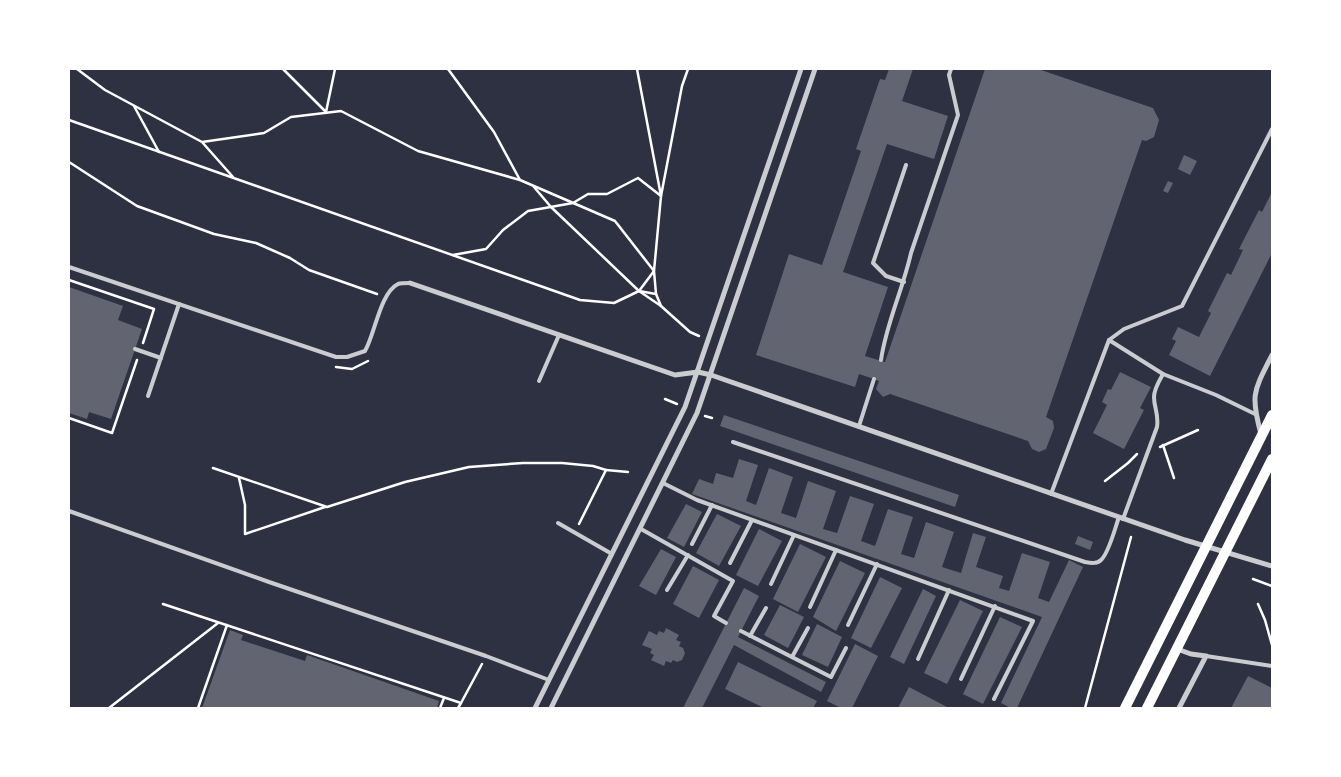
<svg xmlns="http://www.w3.org/2000/svg" width="1341" height="777" viewBox="0 0 1341 777" font-family="'Alegreya Sans',sans-serif">
	<rect width="100%" height="100%" fill="#2d3142"/>
	<g fill="#626471">
		<path d="M 889,69 L 913,69 L 902,101 L 948,116 L 934,159 L 887,144 L 843,272 L 888,287 L 865,356 L 885,362 L 985,69 L 1038,69 L 1153,108 L 1159,120 L 1154,137 L 1146,141 L 1142,140 L 1046,417 L 1053,421 L 1054,428 L 1046,449 L 1039,452 L 1032,449 L 1028,441 L 890,394 L 883,397 L 876,389 L 879,381 L 874,379 L 859,374 L 855,387 L 756,355 L 789,254 L 822,265 L 861,151 L 856,149 L 880,79 L 885,80 Z"/>
		<path d="M 1184,155 L 1197,161 L 1190,175 L 1178,169 Z"/>
		<path d="M 1168,181 L 1173,183 L 1168,193 L 1163,191 Z"/>
		<path d="M 1272,192 L 1272,253 L 1210,376 L 1169,355 L 1176,341 L 1172,339 L 1178,327 L 1199,337 L 1211,313 L 1208,311 L 1227,273 L 1231,275 L 1243,250 L 1239,249 L 1259,210 L 1262,212 Z"/>
		<path d="M 69,287 L 123,306 L 118,320 L 142,329 L 111,419 L 89,412 L 87,419 L 69,413 Z"/>
		<path d="M 1120,372 L 1151,387 L 1140,408 L 1144,410 L 1124,449 L 1093,433 L 1107,405 L 1102,402 L 1108,389 L 1111,390 Z"/>
		<path d="M 724,415 L 959,495 L 955,507 L 720,426 Z"/>
		<path d="M 739,459 L 758,465 L 746,501 L 756,505 L 769,468 L 793,477 L 781,513 L 796,518 L 808,481 L 836,491 L 823,529 L 837,533 L 850,496 L 874,504 L 861,541 L 875,546 L 888,509 L 913,517 L 901,554 L 914,558 L 926,522 L 954,532 L 942,567 L 961,573 L 973,533 L 986,537 L 976,567 L 1003,576 L 999,588 L 1009,591 L 1022,553 L 1050,562 L 1038,598 L 1049,602 L 1069,560 L 1083,567 L 1017,708 L 1011,708 L 1001,703 L 1042,617 L 692,494 L 699,479 L 713,484 L 716,473 L 733,478 Z"/>
		<path d="M 686,504 L 702,512 L 684,547 L 667,538 Z"/>
		<path d="M 717,514 L 741,526 L 719,566 L 696,553 Z"/>
		<path d="M 759,529 L 782,541 L 758,586 L 736,575 Z"/>
		<path d="M 1078,536 L 1093,542 L 1090,550 L 1075,544 Z"/>
		<path d="M 800,544 L 826,557 L 798,612 L 773,599 Z"/>
		<path d="M 661,549 L 676,557 L 656,595 L 639,586 Z"/>
		<path d="M 840,561 L 865,573 L 836,631 L 813,617 Z"/>
		<path d="M 693,566 L 719,580 L 699,618 L 673,604 Z"/>
		<path d="M 880,577 L 902,588 L 871,648 L 851,638 Z"/>
		<path d="M 744,588 L 759,596 L 738,637 L 826,682 L 821,692 L 734,645 L 702,708 L 683,708 Z"/>
		<path d="M 923,589 L 936,596 L 904,664 L 890,657 Z"/>
		<path d="M 960,600 L 983,611 L 947,684 L 924,673 Z"/>
		<path d="M 780,605 L 804,617 L 788,648 L 764,635 Z"/>
		<path d="M 1000,617 L 1022,627 L 983,704 L 963,694 Z"/>
		<path d="M 817,624 L 842,637 L 828,667 L 802,655 Z"/>
		<path d="M 666,628 L 679,635 L 676,640 L 681,642 L 679,646 L 683,648 L 685,653 L 682,660 L 677,662 L 673,660 L 671,663 L 666,661 L 664,666 L 651,660 L 654,655 L 650,653 L 652,649 L 642,645 L 649,631 L 657,635 L 659,631 L 664,633 Z"/>
		<path d="M 230,630 L 243,635 L 241,640 L 305,661 L 307,655 L 439,701 L 437,708 L 202,708 Z"/>
		<path d="M 855,644 L 878,656 L 852,708 L 841,708 L 827,701 Z"/>
		<path d="M 738,662 L 817,701 L 813,708 L 764,708 L 725,689 Z"/>
		<path d="M 1248,676 L 1272,688 L 1272,708 L 1231,708 Z"/>
		<path d="M 909,687 L 949,708 L 898,708 Z"/>
	</g>
	<g fill="none" stroke-linecap="round" stroke-linejoin="round">
		<g stroke="#fff" stroke-width="2.5">
			<path d="M 77,69 L 105,90 L 202,142 L 264,133 L 291,117 L 341,111 L 418,151 L 520,180 L 615,221 L 654,271 L 656,294 L 661,306 L 690,332 L 699,336"/>
			<path d="M 283,69 L 326,112"/>
			<path d="M 448,69 L 494,132 L 520,180"/>
			<path d="M 637,69 L 661,196 L 654,271 L 639,291"/>
			<path d="M 134,106 L 159,152"/>
			<path d="M 326,112 L 335,69"/>
			<path d="M 69,120 L 580,300 L 614,303 L 639,291 L 656,294"/>
			<path d="M 202,142 L 233,177"/>
			<path d="M 69,162 L 137,206 L 214,234 L 256,243 L 290,258 L 309,270 L 377,294"/>
			<path d="M 534,187 L 551,207 L 639,291 L 661,306"/>
			<path d="M 453,255 L 486,249 L 503,230 L 528,211 L 573,203 L 588,194 L 607,194 L 638,178 L 661,196 L 682,86 L 688,69"/>
			<path d="M 69,280 L 154,309 L 143,343"/>
			<path d="M 336,367 L 352,369 L 368,361"/>
			<path d="M 665,399 L 677,404"/>
			<path d="M 705,416 L 712,418"/>
			<path d="M 69,418 L 112,433 L 137,360"/>
			<path d="M 1163,445 L 1174,478"/>
			<path d="M 1160,447 L 1198,430"/>
			<path d="M 213,468 L 327,507 L 405,482 L 469,467 L 523,463 L 562,463 L 593,466 L 606,470 L 579,524"/>
			<path d="M 606,470 L 628,472"/>
			<path d="M 239,478 L 245,505 L 245,534 L 325,507"/>
			<path d="M 1105,481 L 1128,463 L 1137,454"/>
			<path d="M 1253,579 L 1272,586"/>
			<path d="M 163,604 L 461,703 L 482,664"/>
			<path d="M 1258,604 L 1265,620 L 1272,645"/>
			<path d="M 109,708 L 218,623"/>
			<path d="M 198,708 L 227,625"/>
			<path d="M 440,708 L 444,698"/>
			<path d="M 458,708 L 461,703"/>
			<path d="M 1085,708 L 1131,537"/>
		</g>
		<g stroke="#caccd0" stroke-width="4">
			<path d="M 69,267 L 336,357 L 347,357 L 365,351 C 375,334 380,293 398,284 C 401,283 406,283 410,283"/>
			<path d="M 904,282 L 886,276 L 873,263 L 906,165"/>
			<path d="M 1109,340 L 1124,329 L 1182,306 L 1272,129"/>
			<path d="M 135,349 L 161,358"/>
			<path d="M 881,360 C 886,324 903,289 911,253 L 958,115 L 949,75 L 951,69"/>
			<path d="M 539,381 L 559,335"/>
			<path d="M 148,396 L 179,304"/>
			<path d="M 859,426 L 874,379"/>
			<path d="M 733,442 L 1085,562 C 1091,563 1097,564 1101,560 C 1109,553 1115,528 1119,517"/>
			<path d="M 663,483 L 697,500 L 1033,621 L 994,699"/>
			<path d="M 1051,494 L 1109,340 L 1163,374 L 1216,395 L 1255,414"/>
			<path d="M 69,511 L 269,582 L 486,656 L 549,680"/>
			<path d="M 1123,519 L 1157,427 C 1159,414 1154,408 1154,397 C 1154,389 1159,381 1163,374"/>
			<path d="M 558,523 L 612,554"/>
			<path d="M 641,529 L 733,581 L 714,616 L 726,623"/>
			<path d="M 692,544 L 712,505"/>
			<path d="M 730,563 L 752,520"/>
			<path d="M 771,584 L 794,535"/>
			<path d="M 667,590 L 688,555"/>
			<path d="M 810,607 L 836,550"/>
			<path d="M 848,625 L 877,564"/>
			<path d="M 741,631 L 831,677 L 846,648"/>
			<path d="M 750,636 L 766,608"/>
			<path d="M 1206,656 L 1272,666"/>
			<path d="M 792,657 L 808,628"/>
			<path d="M 918,659 L 949,590"/>
			<path d="M 961,679 L 995,606"/>
		</g>
		<g stroke="#caccd0" stroke-width="5">
			<path d="M 410,283 L 675,375 L 698,372 L 711,375 L 1185,540 L 1272,566"/>
			<path d="M 1261,434 C 1250,394 1254,391 1272,355"/>
			<path d="M 1177,649 L 1191,654 L 1206,656 L 1179,708"/>
			<path d="M 535,708 L 685,407 L 801,69"/>
			<path d="M 551,708 L 697,413 L 815,69"/>
		</g>
		<g stroke="#fff" stroke-width="10">
			<path d="M 1125,708 L 1272,415"/>
			<path d="M 1147,708 L 1272,459"/>
		</g>
	</g>
	<rect width="1341" height="777" fill="none" stroke="#ffffff" stroke-width="140"/>
</svg>
